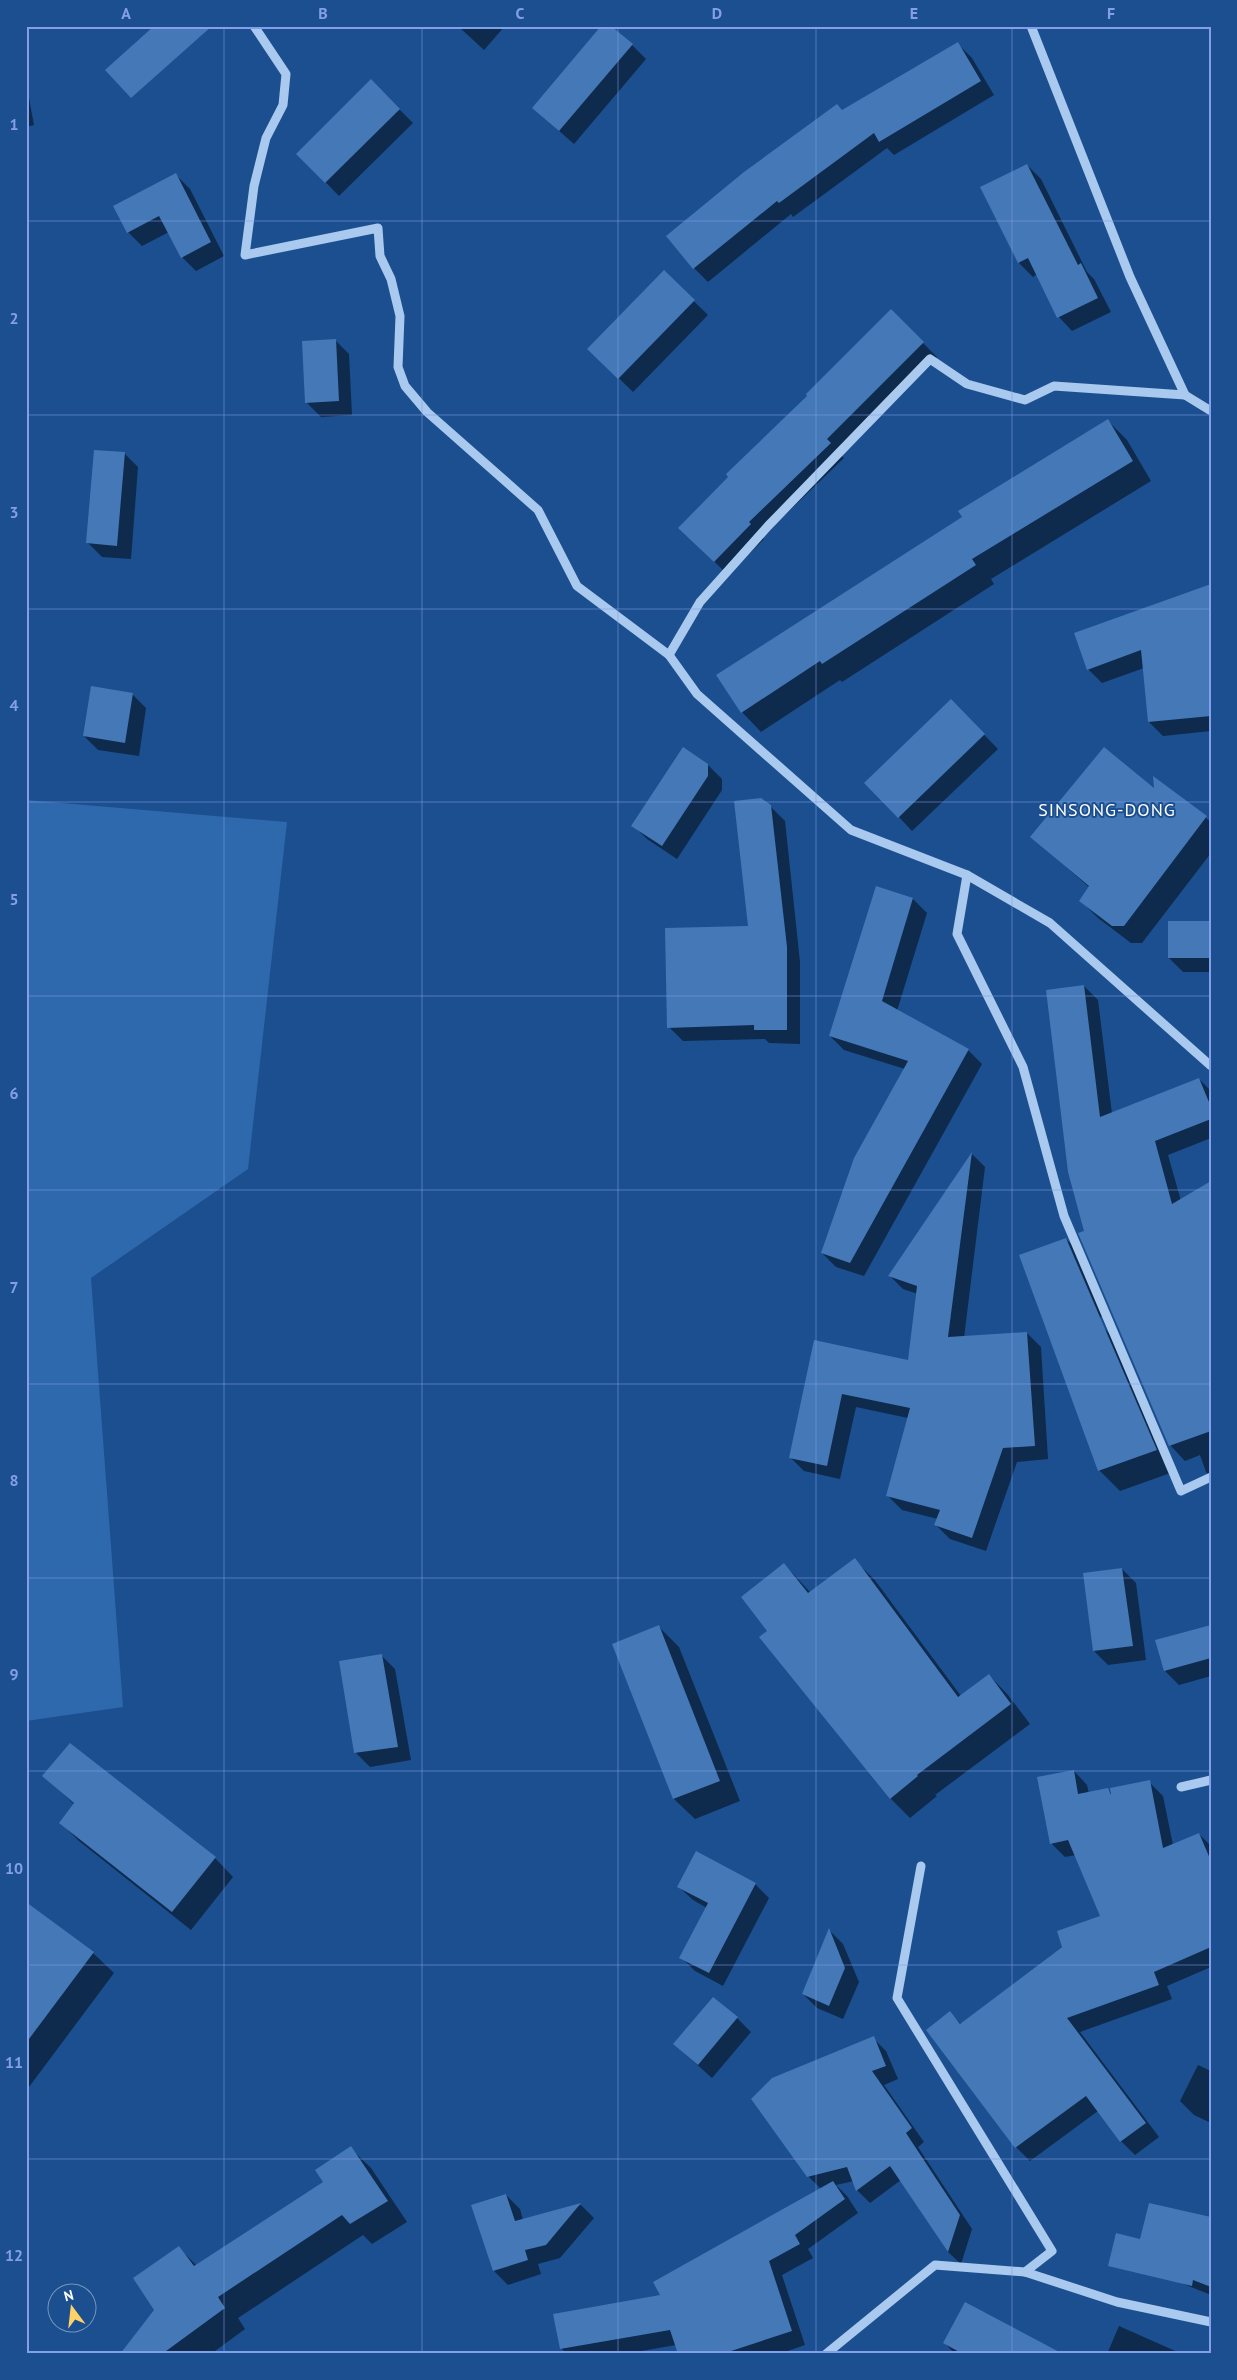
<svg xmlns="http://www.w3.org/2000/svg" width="1237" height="2380" viewBox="0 0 1237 2380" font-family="'PT Sans',sans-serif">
	<rect width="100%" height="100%" fill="#1b4f8f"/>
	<path fill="#2e69ad" d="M 26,800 L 287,822 L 248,1169 L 91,1278 L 123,1707 L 26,1721 Z"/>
	<g fill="#0007">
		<path d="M 458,26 L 505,26 L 484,50 Z"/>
		<path d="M 958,44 L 972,58 L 994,95 L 894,155 L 887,148 L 793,217 L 791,214 L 708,282 L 694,268 L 843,111 Z"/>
		<path d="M 632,45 L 646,59 L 574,144 L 533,108 Z"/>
		<path d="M 371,81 L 413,123 L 339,196 L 298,154 Z"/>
		<path d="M 26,82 L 34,125 L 26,127 Z"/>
		<path d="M 1027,165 L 1041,179 L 1087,272 L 1094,279 L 1111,312 L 1072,331 L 1059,317 L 1037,274 L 1033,277 L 1019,263 L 982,188 Z"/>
		<path d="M 176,175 L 190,189 L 224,256 L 196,271 L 182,257 L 169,232 L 142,246 L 128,232 Z"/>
		<path d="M 664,272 L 708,315 L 633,392 L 589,349 Z"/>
		<path d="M 891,311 L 937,357 L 840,454 L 844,458 L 762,537 L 764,539 L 728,575 L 680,528 Z"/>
		<path d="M 335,340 L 349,354 L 352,415 L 321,417 L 307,403 Z"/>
		<path d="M 1108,421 L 1127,440 L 1151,481 L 991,579 L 994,584 L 842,682 L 840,680 L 761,732 L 742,712 L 717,675 L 963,517 Z"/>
		<path d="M 124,453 L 138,467 L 131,559 L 102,557 L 88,543 Z"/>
		<path d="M 1211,586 L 1211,731 L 1163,736 L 1149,722 L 1144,668 L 1102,683 L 1088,669 Z"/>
		<path d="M 132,694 L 146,708 L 139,756 L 98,750 L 84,736 Z"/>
		<path d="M 951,701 L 998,749 L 912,831 L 899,817 Z"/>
		<path d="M 708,765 L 722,779 L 722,790 L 677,859 L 647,839 L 633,825 Z"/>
		<path d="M 1154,778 L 1211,822 L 1211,853 L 1142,943 L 1131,943 L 1098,918 L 1080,900 L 1090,888 L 1032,837 L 1156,791 Z"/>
		<path d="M 770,806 L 785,821 L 800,962 L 800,1044 L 769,1043 L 765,1039 L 683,1041 L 669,1027 L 749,928 Z"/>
		<path d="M 876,888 L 913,899 L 927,913 L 897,1011 L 968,1050 L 982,1064 L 864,1276 L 836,1267 L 822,1253 L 905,1069 L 844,1050 L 830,1036 Z"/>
		<path d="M 1211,922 L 1211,972 L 1183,972 L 1169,958 Z"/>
		<path d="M 1084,986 L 1098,1000 L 1112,1114 L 1199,1079 L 1211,1091 L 1211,1138 L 1168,1155 L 1181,1201 L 1211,1241 L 1086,1232 Z"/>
		<path d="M 972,1154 L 985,1167 L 964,1338 L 1027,1333 L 1041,1347 L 1048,1459 L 1017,1462 L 986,1551 L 950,1539 L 936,1525 L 938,1519 L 902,1510 L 888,1496 L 908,1418 L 856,1407 L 840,1479 L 804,1471 L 790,1457 L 815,1341 L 909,1362 L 918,1294 L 903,1289 L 889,1275 Z"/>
		<path d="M 1066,1239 L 1087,1260 L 1109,1312 L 1091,1323 L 1104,1328 L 1124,1349 L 1176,1471 L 1120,1491 L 1099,1470 Z"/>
		<path d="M 1211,1280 L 1211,1477 L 1206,1472 L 1200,1455 L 1185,1461 L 1170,1445 Z"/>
		<path d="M 854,1560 L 874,1579 L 961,1696 L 989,1675 L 1008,1695 L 1030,1724 L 935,1795 L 937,1796 L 910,1818 L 891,1799 L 761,1638 L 769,1631 L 784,1564 L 810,1592 Z"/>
		<path d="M 1122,1569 L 1136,1583 L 1146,1660 L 1108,1665 L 1094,1651 Z"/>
		<path d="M 1211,1626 L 1211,1676 L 1179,1685 L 1165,1671 Z"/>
		<path d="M 659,1627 L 679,1647 L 740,1801 L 695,1819 L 674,1799 L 614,1645 Z"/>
		<path d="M 381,1655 L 395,1669 L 411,1760 L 370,1767 L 356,1753 L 340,1662 Z"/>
		<path d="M 1074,1771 L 1087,1785 L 1089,1794 L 1108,1790 L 1113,1794 L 1149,1782 L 1163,1796 L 1173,1845 L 1199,1834 L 1211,1846 L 1211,1967 L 1167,1986 L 1172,1999 L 1080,2032 L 1159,2137 L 1135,2155 L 1121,2141 L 1098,2111 L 1030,2161 L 1016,2147 L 928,2030 L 950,2013 L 961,2024 L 1101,1917 L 1076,1855 L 1065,1857 L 1051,1843 Z"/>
		<path d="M 44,1776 L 215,1858 L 233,1877 L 191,1930 L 79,1841 L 60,1822 L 75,1805 Z"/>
		<path d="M 755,1884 L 769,1898 L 723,1986 L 695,1971 L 681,1957 L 707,1908 L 693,1900 L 679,1887 Z"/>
		<path d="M 26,1904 L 93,1953 L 114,1973 L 26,2091 Z"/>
		<path d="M 829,1930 L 843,1944 L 859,1982 L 843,2019 L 817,2008 L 803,1994 Z"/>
		<path d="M 737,2018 L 751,2032 L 712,2078 L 674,2044 Z"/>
		<path d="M 873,2038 L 886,2051 L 898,2079 L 884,2085 L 924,2142 L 918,2147 L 972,2229 L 961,2264 L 948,2252 L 901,2180 L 870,2203 L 857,2190 L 854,2181 L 836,2185 L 847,2196 L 858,2213 L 808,2249 L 813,2258 L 782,2275 L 805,2345 L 779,2354 L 679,2354 L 676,2345 L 624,2354 L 567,2354 L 561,2348 L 662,2296 L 821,2189 L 808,2176 Z"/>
		<path d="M 1198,2065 L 1211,2071 L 1211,2123 L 1194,2115 L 1180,2101 Z"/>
		<path d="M 350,2148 L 371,2168 L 407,2222 L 372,2244 L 363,2235 L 238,2318 L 245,2329 L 211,2354 L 121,2354 L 156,2310 L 179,2248 L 197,2266 L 325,2182 Z"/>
		<path d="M 506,2195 L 520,2209 L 523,2220 L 581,2205 L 594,2218 L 560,2258 L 538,2264 L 541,2274 L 508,2285 L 494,2271 Z"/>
		<path d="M 1211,2247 L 1211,2295 L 1151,2271 Z"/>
		<path d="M 1119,2326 L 1182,2354 L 1107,2354 Z"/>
		<path d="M 945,2343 L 1060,2354 L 955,2354 Z"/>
	</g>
	<g fill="#4478b7">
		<path d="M 154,26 L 212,26 L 131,98 L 105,70 Z"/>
		<path d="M 601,26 L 611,26 L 633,44 L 559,131 L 532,108 Z"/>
		<path d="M 958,42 L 981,81 L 879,142 L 874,133 L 779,203 L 777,201 L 693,269 L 666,236 L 744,172 L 837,104 L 842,110 Z"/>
		<path d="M 371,79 L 400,109 L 325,183 L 296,154 Z"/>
		<path d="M 1027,164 L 1078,265 L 1081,263 L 1098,298 L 1057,318 L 1028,258 L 1018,263 L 980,187 Z"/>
		<path d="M 176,173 L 211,242 L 181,258 L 159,216 L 127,233 L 113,206 Z"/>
		<path d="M 664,270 L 695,300 L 618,379 L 587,349 Z"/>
		<path d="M 891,309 L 924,342 L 827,439 L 831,443 L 749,522 L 751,524 L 714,562 L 678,528 L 728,477 L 726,474 L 807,396 L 806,394 Z"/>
		<path d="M 336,339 L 339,401 L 305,403 L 302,341 Z"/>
		<path d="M 1108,419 L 1133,461 L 972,559 L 976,565 L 822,664 L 820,661 L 741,713 L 716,675 L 962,517 L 958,511 Z"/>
		<path d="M 94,450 L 125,452 L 117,546 L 86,543 Z"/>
		<path d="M 1211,584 L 1211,716 L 1148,722 L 1141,650 L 1087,670 L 1074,633 Z"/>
		<path d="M 91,686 L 133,693 L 125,743 L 83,736 Z"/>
		<path d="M 951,699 L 985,734 L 898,818 L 864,783 Z"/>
		<path d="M 683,747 L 708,764 L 708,776 L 662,846 L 631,826 Z"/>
		<path d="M 1104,747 L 1154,788 L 1153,776 L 1207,816 L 1124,926 L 1112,926 L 1079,901 L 1089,886 L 1030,837 Z"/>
		<path d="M 761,798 L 771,805 L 787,947 L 787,1030 L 754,1030 L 754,1025 L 667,1028 L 665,928 L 748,926 L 734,801 Z"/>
		<path d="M 876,886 L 913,898 L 882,1001 L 969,1049 L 850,1263 L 821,1253 L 854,1158 L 908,1061 L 829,1036 Z"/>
		<rect x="1168" y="921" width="43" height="37"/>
		<path d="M 1084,985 L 1100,1117 L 1199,1078 L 1211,1107 L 1211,1119 L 1155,1141 L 1172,1204 L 1211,1181 L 1211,1431 L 1169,1446 L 1078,1233 L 1084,1231 L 1068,1172 L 1046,990 Z"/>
		<path d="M 972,1152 L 948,1337 L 1027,1332 L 1035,1446 L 1003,1448 L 972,1538 L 934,1525 L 940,1510 L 886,1496 L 910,1408 L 842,1394 L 827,1466 L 789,1458 L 814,1340 L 908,1360 L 917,1286 L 888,1276 Z"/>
		<path d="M 1066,1238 L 1157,1450 L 1098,1471 L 1019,1255 Z"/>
		<path d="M 855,1558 L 958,1697 L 989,1674 L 1011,1704 L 917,1775 L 918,1776 L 890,1799 L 759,1637 L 767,1631 L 741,1597 L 784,1563 L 808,1593 Z"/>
		<path d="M 1122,1568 L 1133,1646 L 1093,1651 L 1083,1573 Z"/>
		<path d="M 659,1625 L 720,1781 L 673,1799 L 612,1644 Z"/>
		<path d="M 1211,1625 L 1211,1658 L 1164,1671 L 1155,1640 Z"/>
		<path d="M 382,1654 L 398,1747 L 354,1753 L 339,1661 Z"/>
		<path d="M 70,1743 L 216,1857 L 172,1912 L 59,1823 L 74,1803 L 42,1776 Z"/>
		<path d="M 1074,1770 L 1078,1794 L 1108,1788 L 1111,1795 L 1110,1788 L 1150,1780 L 1163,1848 L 1199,1833 L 1211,1861 L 1211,1947 L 1154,1972 L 1159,1985 L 1067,2018 L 1146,2123 L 1120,2142 L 1086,2096 L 1015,2148 L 926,2030 L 950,2011 L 960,2024 L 1062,1947 L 1057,1931 L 1100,1916 L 1068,1840 L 1050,1844 L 1037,1777 Z"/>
		<path d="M 696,1851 L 756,1883 L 709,1973 L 679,1958 L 708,1903 L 677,1887 Z"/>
		<path d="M 26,1902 L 94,1952 L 26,2043 Z"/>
		<path d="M 829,1928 L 845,1968 L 829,2006 L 802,1994 Z"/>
		<path d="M 713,1997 L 738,2017 L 698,2065 L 673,2044 Z"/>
		<path d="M 874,2036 L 886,2066 L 872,2071 L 912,2128 L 906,2133 L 960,2215 L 948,2252 L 890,2166 L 856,2191 L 847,2167 L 807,2177 L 751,2099 L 772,2078 Z"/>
		<path d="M 351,2146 L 388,2201 L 350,2224 L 342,2215 L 218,2297 L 225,2308 L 162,2354 L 120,2354 L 154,2310 L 133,2278 L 179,2246 L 194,2266 L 323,2182 L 315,2170 Z"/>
		<path d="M 833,2181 L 845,2199 L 795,2235 L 800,2244 L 769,2261 L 792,2331 L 722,2354 L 678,2354 L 670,2330 L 560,2349 L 553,2314 L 660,2295 L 653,2282 Z"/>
		<path d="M 506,2194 L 515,2221 L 581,2203 L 546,2245 L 525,2250 L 528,2260 L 493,2271 L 471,2205 Z"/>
		<path d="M 1149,2203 L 1211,2217 L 1211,2287 L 1193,2280 L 1192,2286 L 1108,2266 L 1116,2233 L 1140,2239 Z"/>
		<path d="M 965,2302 L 1063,2354 L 963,2354 L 943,2343 Z"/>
	</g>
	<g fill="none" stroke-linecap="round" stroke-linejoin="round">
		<g stroke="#a9c9ee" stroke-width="9">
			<path d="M 254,26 L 286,74 L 283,105 L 266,138 L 254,186 L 245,255 L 378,228 L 380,256 L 391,279 L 400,316 L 398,367 L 405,386 L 427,412 L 538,510 L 577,586 L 669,655 L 697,694 L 851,830 L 967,875 L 1050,923 L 1211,1066"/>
			<path d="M 1031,26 L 1130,277 L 1185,395 L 1211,411"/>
			<path d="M 669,655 L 700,602 L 768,526 L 930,359 L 967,384 L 1025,400 L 1054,386 L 1185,395"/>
			<path d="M 967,875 L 957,934 L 1023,1067 L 1064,1216 L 1181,1491 L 1211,1477"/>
			<path d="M 1181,1787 L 1211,1780"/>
			<path d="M 1025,2272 L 1117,2302 L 1211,2322"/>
			<path d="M 826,2354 L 935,2265 L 1025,2272 L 1052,2251 L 897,1998 L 921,1866"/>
		</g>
	</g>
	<path fill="none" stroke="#839eea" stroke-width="1" stroke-opacity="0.55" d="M 224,26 L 224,2354M 422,26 L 422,2354M 618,26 L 618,2354M 816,26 L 816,2354M 1012,26 L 1012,2354M 26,221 L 1211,221M 26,415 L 1211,415M 26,609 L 1211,609M 26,802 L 1211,802M 26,996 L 1211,996M 26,1190 L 1211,1190M 26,1384 L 1211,1384M 26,1578 L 1211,1578M 26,1771 L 1211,1771M 26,1965 L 1211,1965M 26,2159 L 1211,2159"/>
	<g text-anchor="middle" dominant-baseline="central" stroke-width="4" stroke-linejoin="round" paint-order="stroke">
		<g font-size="18" letter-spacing="1" fill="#fff" stroke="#1b4f8f">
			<text x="1107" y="809">SINSONG-DONG</text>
		</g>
	</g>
	<rect width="1237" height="2380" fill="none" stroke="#1b4f8f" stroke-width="55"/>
	<g transform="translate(72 2308) rotate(345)"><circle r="24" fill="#1b4f8f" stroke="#7695bc"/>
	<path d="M0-4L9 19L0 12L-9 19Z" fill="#ffd166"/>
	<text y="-8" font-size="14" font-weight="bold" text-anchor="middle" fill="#ffffff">N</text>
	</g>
	<rect x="28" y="28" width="1182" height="2324" fill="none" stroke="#839eea" stroke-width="2"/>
	<g font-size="16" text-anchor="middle" font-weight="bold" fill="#839eea">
		<text x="126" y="19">A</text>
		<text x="323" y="19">B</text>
		<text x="520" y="19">C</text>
		<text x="717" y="19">D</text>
		<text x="914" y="19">E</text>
		<text x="1111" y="19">F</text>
		<text x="14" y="130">1</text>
		<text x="14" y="324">2</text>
		<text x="14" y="518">3</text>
		<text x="14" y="711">4</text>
		<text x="14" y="905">5</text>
		<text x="14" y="1099">6</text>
		<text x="14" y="1293">7</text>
		<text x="14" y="1486">8</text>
		<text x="14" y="1680">9</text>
		<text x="14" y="1874">10</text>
		<text x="14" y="2068">11</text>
		<text x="14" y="2261">12</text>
	</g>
</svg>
